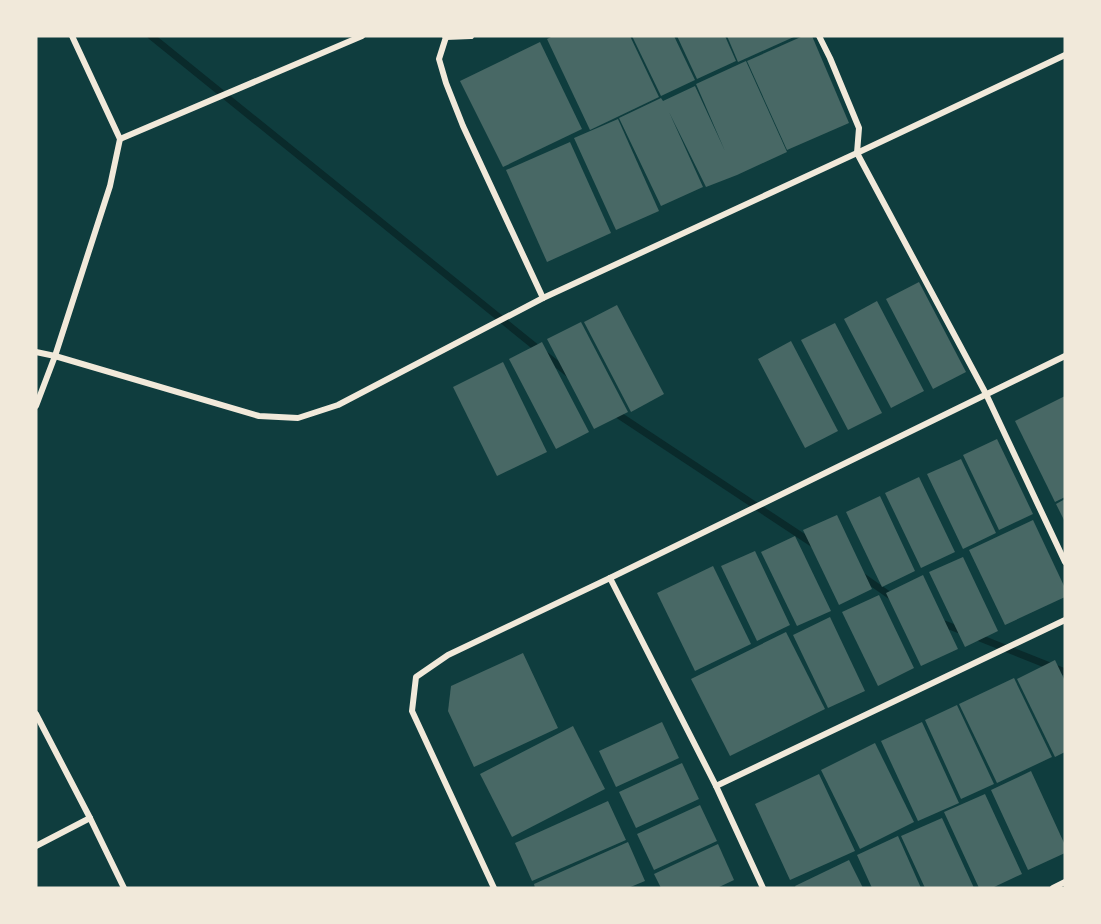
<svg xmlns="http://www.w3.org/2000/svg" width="1101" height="924" viewBox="0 0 1101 924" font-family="'Roboto Condensed',sans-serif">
	<rect width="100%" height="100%" fill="#0f3d3e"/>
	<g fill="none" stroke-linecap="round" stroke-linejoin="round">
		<g stroke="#0a2a2b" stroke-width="7">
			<path d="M 151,36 L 569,374"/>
			<path d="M 614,412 L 815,545"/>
			<path d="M 862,576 L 892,597"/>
			<path d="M 939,622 L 965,632"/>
			<path d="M 975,636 L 1065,672"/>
		</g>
	</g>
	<g fill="#486865">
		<path d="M 553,36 L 630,36 L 659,97 L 590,130 L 547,39 Z"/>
		<path d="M 632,36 L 674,36 L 695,80 L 661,96 Z"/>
		<path d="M 677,36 L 725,36 L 736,61 L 697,79 Z"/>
		<path d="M 727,36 L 796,36 L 738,62 Z"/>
		<path d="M 803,36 L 812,36 L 849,123 L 787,150 L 747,61 Z"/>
		<path d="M 540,42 L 582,129 L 503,167 L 460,81 Z"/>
		<path d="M 746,61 L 787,152 L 737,175 L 706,187 L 669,112 L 703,187 L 661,206 L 619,118 L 661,98 L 663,101 L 695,86 L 725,151 L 696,84 Z"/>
		<path d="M 618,119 L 659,211 L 616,230 L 574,138 Z"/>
		<path d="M 570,142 L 611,233 L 547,262 L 506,170 Z"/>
		<path d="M 919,282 L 966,372 L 933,389 L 886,299 Z"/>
		<path d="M 877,301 L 924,391 L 891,408 L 844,319 Z"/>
		<path d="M 617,305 L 664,394 L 631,412 L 584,322 Z"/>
		<path d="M 581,322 L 628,412 L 594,429 L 547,339 Z"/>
		<path d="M 835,323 L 882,413 L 848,430 L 801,340 Z"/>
		<path d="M 791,341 L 838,431 L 805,448 L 758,359 Z"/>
		<path d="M 542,342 L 589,432 L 556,449 L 509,359 Z"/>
		<path d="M 503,362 L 547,452 L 497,476 L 453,387 Z"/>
		<path d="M 1065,396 L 1065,497 L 1055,502 L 1015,421 Z"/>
		<path d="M 997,439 L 1033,514 L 999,530 L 963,455 Z"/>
		<path d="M 961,459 L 996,533 L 963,549 L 927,474 Z"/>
		<path d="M 919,477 L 955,552 L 921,568 L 885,493 Z"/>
		<path d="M 880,496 L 915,571 L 882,587 L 846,512 Z"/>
		<path d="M 1065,499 L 1065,522 L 1056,504 Z"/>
		<path d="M 837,515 L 872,589 L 839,605 L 803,530 Z"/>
		<path d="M 1033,520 L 1065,588 L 1065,597 L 1005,625 L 969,550 Z"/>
		<path d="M 795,536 L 831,611 L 797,626 L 761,552 Z"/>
		<path d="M 755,551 L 790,625 L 757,641 L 721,566 Z"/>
		<path d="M 963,557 L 998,631 L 965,647 L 929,572 Z"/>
		<path d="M 713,566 L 751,644 L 695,671 L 657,593 Z"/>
		<path d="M 923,575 L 958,649 L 921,666 L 886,593 Z"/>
		<path d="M 879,595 L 914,668 L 878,686 L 842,612 Z"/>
		<path d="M 830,617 L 865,691 L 828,708 L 793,635 Z"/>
		<path d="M 786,632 L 825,709 L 730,756 L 691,679 Z"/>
		<path d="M 523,653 L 558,728 L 474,767 L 448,711 L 451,686 Z"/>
		<path d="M 1055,660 L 1065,681 L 1065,752 L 1055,757 L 1017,679 Z"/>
		<path d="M 1014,678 L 1052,757 L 997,783 L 959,704 Z"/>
		<path d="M 957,705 L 994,784 L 961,799 L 925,720 Z"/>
		<path d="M 662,722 L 679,758 L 616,787 L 599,751 Z"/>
		<path d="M 922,722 L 959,803 L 918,821 L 881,741 Z"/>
		<path d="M 573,726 L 605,789 L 512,837 L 480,774 Z"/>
		<path d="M 875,743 L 914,822 L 860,849 L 821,770 Z"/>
		<path d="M 682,763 L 699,799 L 636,828 L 619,792 Z"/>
		<path d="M 1031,771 L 1065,845 L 1065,853 L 1028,870 L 991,790 Z"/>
		<path d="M 819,774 L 855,851 L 790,880 L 755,804 Z"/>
		<path d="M 985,794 L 1022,874 L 992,888 L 979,888 L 944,812 Z"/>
		<path d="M 608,801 L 626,840 L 532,881 L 515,843 Z"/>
		<path d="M 700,805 L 717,841 L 654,870 L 637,834 Z"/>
		<path d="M 942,818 L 974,888 L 925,888 L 901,836 Z"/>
		<path d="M 898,836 L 921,888 L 872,888 L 857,855 Z"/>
		<path d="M 628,842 L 645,881 L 628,888 L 535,888 L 534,884 Z"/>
		<path d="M 718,844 L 734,880 L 717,888 L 661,888 L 654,874 Z"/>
		<path d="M 849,860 L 863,888 L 796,888 L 795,886 Z"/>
	</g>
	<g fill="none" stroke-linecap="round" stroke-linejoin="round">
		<g stroke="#f1e9da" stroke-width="6">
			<path d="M 445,36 L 446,37 L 471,36"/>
			<path d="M 819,36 L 830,58 L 859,128 L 857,153 L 986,394 L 1065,562"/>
			<path d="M 446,37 L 439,59 L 446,83 L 463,126 L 543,298"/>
			<path d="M 120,139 L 362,36"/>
			<path d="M 36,352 L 55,356 L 259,416 L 298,418 L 338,405 L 543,298 L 857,153 L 1065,55"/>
			<path d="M 36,406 L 55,356 L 110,186 L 120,139 L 72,36"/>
			<path d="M 610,578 L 716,786 L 763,888"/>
			<path d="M 36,714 L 90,818 L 124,888"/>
			<path d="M 716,786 L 1065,620"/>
			<path d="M 36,846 L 90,818"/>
			<path d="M 494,888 L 412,711 L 416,677 L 448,655 L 610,578 L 1065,356"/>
			<path d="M 1053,888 L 1065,882"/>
		</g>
	</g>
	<rect width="1101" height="924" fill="none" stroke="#f1e9da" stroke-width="75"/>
</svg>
